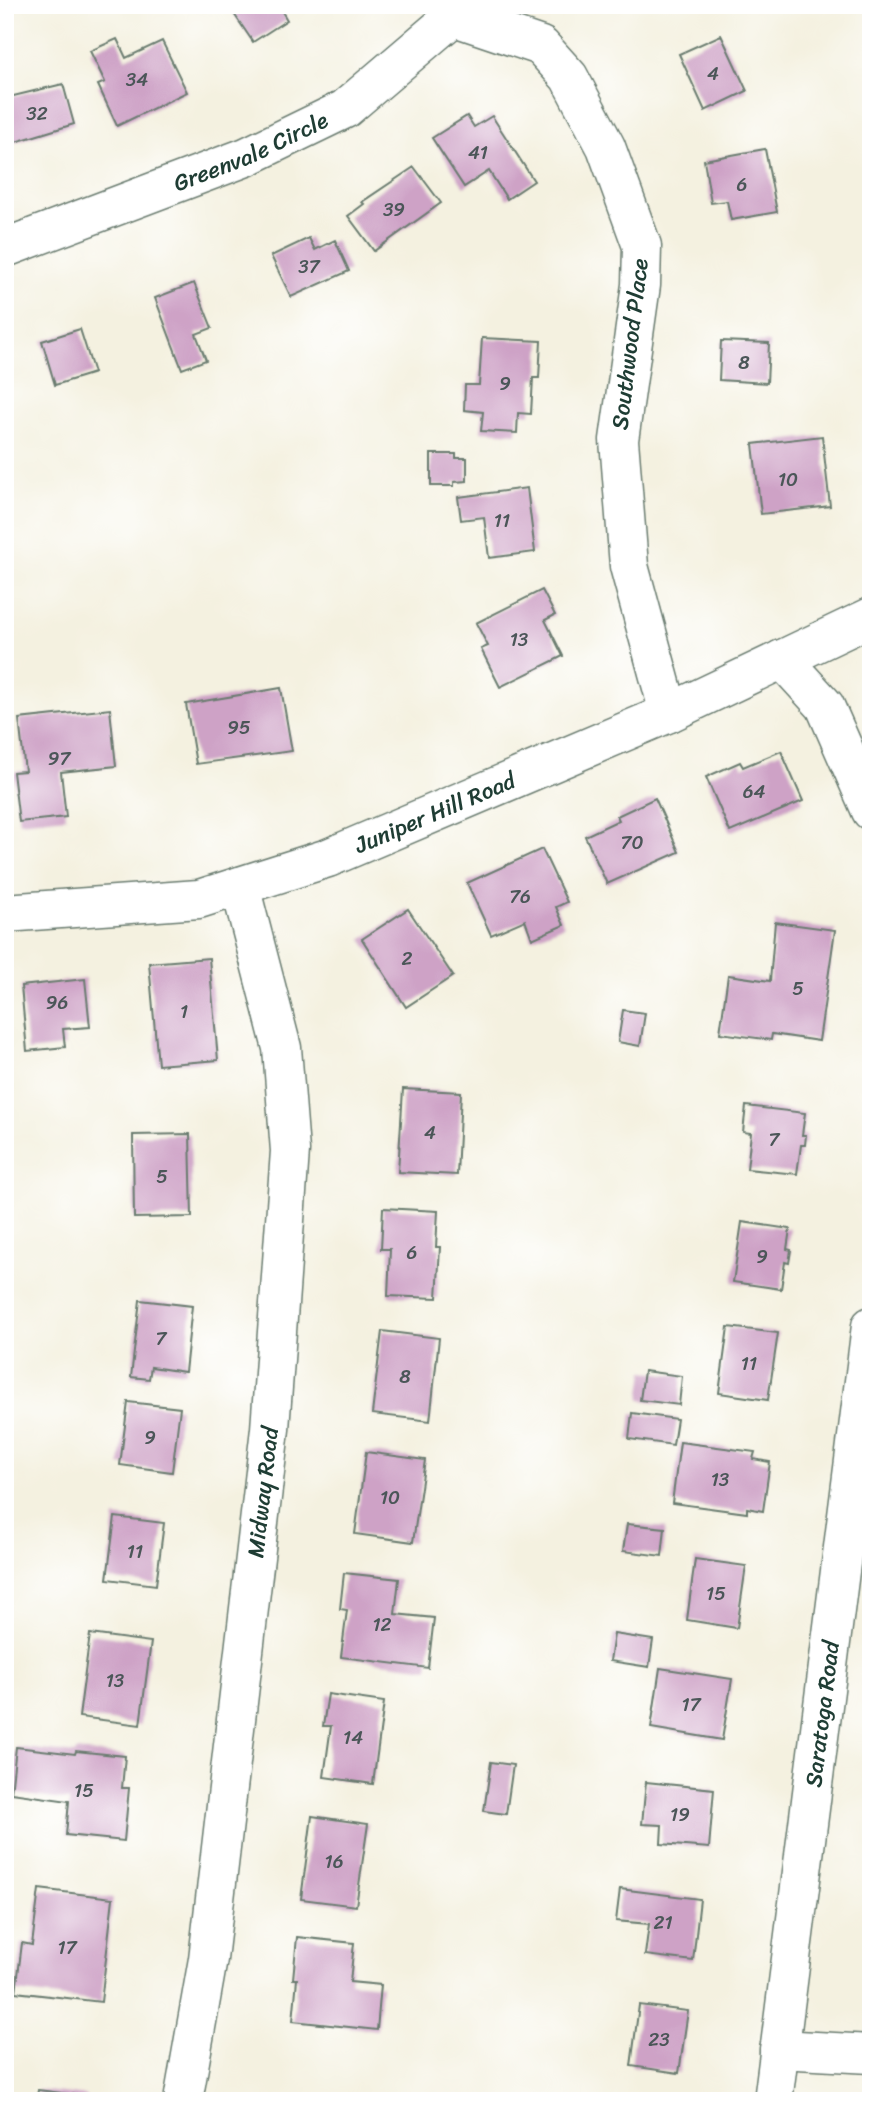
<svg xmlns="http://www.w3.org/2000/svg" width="876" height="2106" viewBox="0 0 876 2106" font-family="Sriracha,sans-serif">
	<rect width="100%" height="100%" fill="#fff"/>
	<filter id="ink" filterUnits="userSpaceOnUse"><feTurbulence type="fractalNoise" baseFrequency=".0143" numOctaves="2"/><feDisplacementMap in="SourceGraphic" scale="14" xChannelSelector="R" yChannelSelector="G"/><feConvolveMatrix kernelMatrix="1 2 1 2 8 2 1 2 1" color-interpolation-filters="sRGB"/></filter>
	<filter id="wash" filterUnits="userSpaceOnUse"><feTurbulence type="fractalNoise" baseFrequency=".00686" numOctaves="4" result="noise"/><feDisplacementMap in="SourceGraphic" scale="28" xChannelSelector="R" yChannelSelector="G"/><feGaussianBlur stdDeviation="1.57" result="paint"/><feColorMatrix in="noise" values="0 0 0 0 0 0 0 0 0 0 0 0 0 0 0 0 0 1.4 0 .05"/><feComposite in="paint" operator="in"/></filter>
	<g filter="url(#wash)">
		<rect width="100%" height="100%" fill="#f4f1e0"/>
		<g id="blocks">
			<g fill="#cea2c6">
				<path d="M 228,5 L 278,5 L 287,20 L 253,42 Z"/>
				<path d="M 721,35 L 747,91 L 705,111 L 679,54 Z"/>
				<path d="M 117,39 L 126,58 L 162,41 L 187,92 L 117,126 L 98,85 L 105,82 L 90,51 Z"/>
				<path d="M 63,84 L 74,124 L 12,143 L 5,119 L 5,98 Z"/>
				<path d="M 467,116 L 474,127 L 492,116 L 534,181 L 507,199 L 489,171 L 464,187 L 432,138 Z"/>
				<path d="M 765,149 L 777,212 L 731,220 L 727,201 L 711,203 L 704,160 Z"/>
				<path d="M 414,167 L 441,203 L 374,251 L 348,216 L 364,204 L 362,202 Z"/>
				<path d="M 309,238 L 315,250 L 335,240 L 349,271 L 291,297 L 271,256 Z"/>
				<path d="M 194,283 L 212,328 L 196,334 L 206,360 L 182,369 L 155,298 Z"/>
				<path d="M 80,329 L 94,373 L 55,385 L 42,341 Z"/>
				<path d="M 482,338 L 541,341 L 539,378 L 533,378 L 531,414 L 518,413 L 517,433 L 481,431 L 483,412 L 464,410 L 465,385 L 479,385 Z"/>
				<path d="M 721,341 L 769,343 L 767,383 L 719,380 Z"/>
				<path d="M 822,436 L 830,506 L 761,514 L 753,444 Z"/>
				<path d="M 431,454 L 456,454 L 456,458 L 467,458 L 467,481 L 454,482 L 454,486 L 431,486 Z"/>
				<path d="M 527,488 L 535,552 L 489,558 L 484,517 L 461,520 L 458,497 Z"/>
				<path d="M 542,590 L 555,615 L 545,620 L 563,656 L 500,687 L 481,649 L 488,646 L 476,623 Z"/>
				<path d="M 281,688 L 292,751 L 196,764 L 186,704 Z"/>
				<path d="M 110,709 L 116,766 L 61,772 L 66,817 L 19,822 L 13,772 L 25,771 L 19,719 Z"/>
				<path d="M 781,751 L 803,801 L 730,832 L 706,777 L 740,762 L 743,767 Z"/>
				<path d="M 655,798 L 679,852 L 607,884 L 585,836 L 619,820 L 617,816 Z"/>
				<path d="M 542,849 L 567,902 L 556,907 L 564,925 L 532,939 L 525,920 L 491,935 L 467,883 Z"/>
				<path d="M 408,909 L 453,976 L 406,1007 L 362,939 Z"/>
				<path d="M 775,922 L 835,930 L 819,1041 L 772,1034 L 771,1040 L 720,1033 L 728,975 L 770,981 Z"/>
				<path d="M 209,958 L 218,1060 L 158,1065 L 149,963 Z"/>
				<path d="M 85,979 L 90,1027 L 63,1029 L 65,1047 L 27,1051 L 21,986 Z"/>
				<path d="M 623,1010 L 645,1013 L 640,1046 L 618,1042 Z"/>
				<path d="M 403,1089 L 461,1092 L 457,1175 L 398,1172 Z"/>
				<path d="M 746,1106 L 805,1113 L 802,1135 L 806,1135 L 805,1145 L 801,1145 L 797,1174 L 747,1169 L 751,1133 L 743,1132 Z"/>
				<path d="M 190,1134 L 192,1217 L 134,1218 L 133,1135 Z"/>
				<path d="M 383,1208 L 438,1211 L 436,1247 L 440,1247 L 437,1298 L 388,1296 L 390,1249 L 381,1249 Z"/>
				<path d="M 742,1222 L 790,1229 L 787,1249 L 791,1250 L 789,1263 L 785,1262 L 781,1289 L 733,1282 Z"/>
				<path d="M 140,1300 L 192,1306 L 185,1372 L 151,1367 L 149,1379 L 131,1377 Z"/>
				<path d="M 728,1327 L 778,1333 L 768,1400 L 719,1393 Z"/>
				<path d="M 382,1331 L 439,1338 L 430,1421 L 372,1414 Z"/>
				<path d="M 644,1371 L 682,1376 L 679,1405 L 640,1400 Z"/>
				<path d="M 128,1402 L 180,1408 L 172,1472 L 120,1465 Z"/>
				<path d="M 632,1413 L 677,1419 L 673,1445 L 629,1439 Z"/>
				<path d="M 680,1442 L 755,1452 L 753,1459 L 770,1462 L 763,1511 L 747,1508 L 747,1513 L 672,1503 Z"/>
				<path d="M 366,1452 L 425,1460 L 413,1542 L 355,1534 Z"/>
				<path d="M 115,1517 L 164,1523 L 156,1585 L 107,1579 Z"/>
				<path d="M 627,1524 L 665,1528 L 662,1556 L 623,1551 Z"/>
				<path d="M 695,1559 L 746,1566 L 737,1628 L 687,1620 Z"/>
				<path d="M 344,1573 L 399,1579 L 395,1614 L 434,1618 L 428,1668 L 341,1657 L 347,1610 L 340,1609 Z"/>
				<path d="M 90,1634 L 151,1642 L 140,1725 L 79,1717 Z"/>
				<path d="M 614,1634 L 653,1640 L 649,1667 L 610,1661 Z"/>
				<path d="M 660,1668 L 732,1679 L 722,1740 L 651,1728 Z"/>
				<path d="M 328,1694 L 384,1702 L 373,1784 L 324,1777 L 331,1726 L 323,1726 Z"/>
				<path d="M 16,1747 L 75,1754 L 76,1751 L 125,1756 L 122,1788 L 129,1788 L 124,1841 L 66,1835 L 69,1801 L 11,1793 Z"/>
				<path d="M 491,1762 L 513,1765 L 506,1814 L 484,1811 Z"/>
				<path d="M 646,1782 L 714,1789 L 709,1848 L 661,1844 L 662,1825 L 642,1824 Z"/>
				<path d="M 312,1816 L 368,1824 L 356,1906 L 301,1899 Z"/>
				<path d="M 39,1889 L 113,1898 L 101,2002 L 16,1992 L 22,1943 L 32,1945 Z"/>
				<path d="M 620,1889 L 700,1899 L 693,1961 L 645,1955 L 649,1924 L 616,1921 Z"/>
				<path d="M 297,1937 L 354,1943 L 350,1982 L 381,1985 L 377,2030 L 293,2021 L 297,1979 L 293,1979 Z"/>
				<path d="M 639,2005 L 688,2011 L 679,2073 L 631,2066 Z"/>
				<path d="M 38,2090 L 86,2096 L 85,2101 L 36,2101 Z"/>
			</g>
		</g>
	</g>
	<g filter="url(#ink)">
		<use href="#blocks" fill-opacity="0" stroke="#6a7c70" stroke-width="2"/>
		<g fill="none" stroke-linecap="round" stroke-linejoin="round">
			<g stroke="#6a7c70" stroke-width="41">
				<g id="street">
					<path d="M 455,17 L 541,46 L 569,77 L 606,147 L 642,246 L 641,285 L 619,440 L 629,566 L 669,713"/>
					<path id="s1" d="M 5,248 L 246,157 L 345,109 L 467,5"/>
					<path d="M 782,659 L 825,706 L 871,811"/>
					<path id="s2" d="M 5,913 L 199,899 L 328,858 L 669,713 L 871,617"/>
					<path d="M 779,2049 L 871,2054"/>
					<path id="s3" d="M 183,2101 L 208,1959 L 270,1429 L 290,1151 L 282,1048 L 240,886"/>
					<path id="s4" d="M 773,2101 L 871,1326"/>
				</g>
			</g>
			<use href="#street" stroke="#fff" stroke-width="38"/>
		</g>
	</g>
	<g text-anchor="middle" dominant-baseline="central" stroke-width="5" stroke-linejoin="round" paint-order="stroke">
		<g font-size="19" fill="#4b5658">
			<text x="713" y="73">4</text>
			<text x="137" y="79">34</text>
			<text x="37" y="113">32</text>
			<text x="478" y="152">41</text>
			<text x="742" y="184">6</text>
			<text x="394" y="209">39</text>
			<text x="309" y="266">37</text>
			<text x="744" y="362">8</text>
			<text x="505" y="383">9</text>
			<text x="788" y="479">10</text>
			<text x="502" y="520">11</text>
			<text x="519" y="639">13</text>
			<text x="239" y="727">95</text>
			<text x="59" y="758">97</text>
			<text x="754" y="791">64</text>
			<text x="632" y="842">70</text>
			<text x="520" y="896">76</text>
			<text x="407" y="958">2</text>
			<text x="798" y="988">5</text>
			<text x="57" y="1002">96</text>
			<text x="184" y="1011">1</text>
			<text x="430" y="1132">4</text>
			<text x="774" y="1139">7</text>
			<text x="162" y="1176">5</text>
			<text x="412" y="1252">6</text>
			<text x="762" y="1256">9</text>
			<text x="161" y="1338">7</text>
			<text x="749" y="1363">11</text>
			<text x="405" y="1376">8</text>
			<text x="150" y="1437">9</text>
			<text x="720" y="1479">13</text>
			<text x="390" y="1497">10</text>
			<text x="135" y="1551">11</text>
			<text x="716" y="1593">15</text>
			<text x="382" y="1624">12</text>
			<text x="115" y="1680">13</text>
			<text x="691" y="1704">17</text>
			<text x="353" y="1737">14</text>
			<text x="84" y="1790">15</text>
			<text x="680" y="1814">19</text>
			<text x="334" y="1861">16</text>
			<text x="663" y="1922">21</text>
			<text x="67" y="1947">17</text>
			<text x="659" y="2039">23</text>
		</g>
		<g font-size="23" fill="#1f3d34" stroke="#fff">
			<text stroke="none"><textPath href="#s1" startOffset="264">Greenvale Circle</textPath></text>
			<text transform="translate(630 344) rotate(-83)">Southwood Place</text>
			<text stroke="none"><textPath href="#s2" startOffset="446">Juniper Hill Road</textPath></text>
			<text stroke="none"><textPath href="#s3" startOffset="614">Midway Road</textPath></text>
			<text stroke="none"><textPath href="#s4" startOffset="390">Saratoga Road</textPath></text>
		</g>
	</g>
	<rect width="876" height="2106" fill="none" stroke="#fff" stroke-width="28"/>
</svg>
